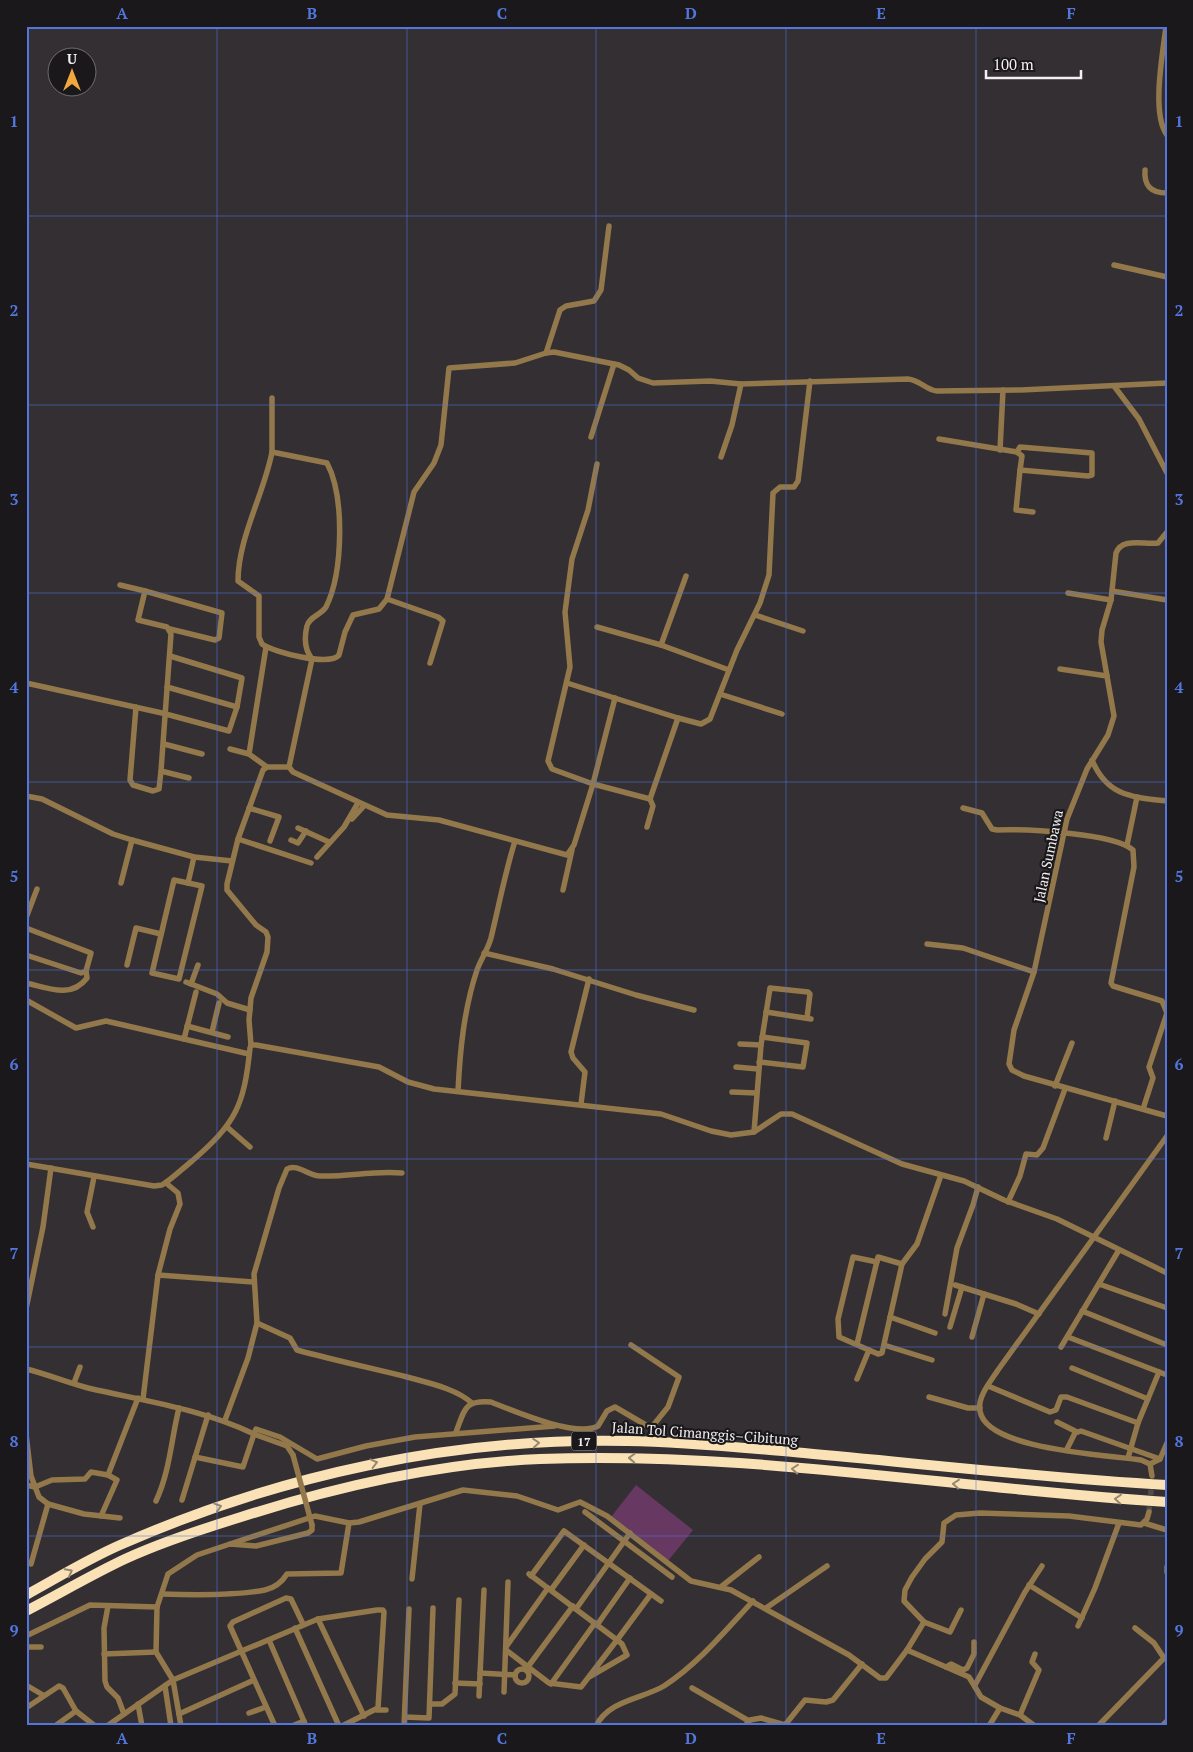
<svg xmlns="http://www.w3.org/2000/svg" width="1193" height="1752" viewBox="0 0 1193 1752" font-family="'PT Serif',serif">
	<rect width="100%" height="100%" fill="#332f33"/>
	<path fill="#663862" d="M 636,1485 L 693,1530 L 668,1561 L 611,1517 Z"/>
	<g fill="none" stroke-linecap="round" stroke-linejoin="round">
		<path stroke="#504c50" stroke-width="5.5" stroke-dasharray="5.5 3" stroke-linecap="butt" d="M 1149,1512 L 1152,1481"/>
		<g stroke="#92784a" stroke-width="5.5">
			<path d="M 1166,26 C 1163,52 1151,114 1167,135"/>
			<path d="M 1145,170 C 1144,185 1150,193 1167,193"/>
			<path d="M 1114,265 L 1167,277"/>
			<path d="M 546,353 L 560,310 L 566,306 L 594,301 L 601,290 L 609,226"/>
			<path d="M 1114,386 L 1139,419 L 1167,473"/>
			<path d="M 272,398 L 272,452 L 327,463 C 345,497 343,573 326,607 C 321,615 309,617 307,626 C 304,638 305,650 312,659 L 289,767 L 293,772 L 387,815 L 439,820 L 567,855 L 574,845 L 593,784 L 650,799 L 678,718 L 701,724 L 710,719 L 737,650 L 760,603 L 769,575 L 773,493 L 780,487 L 794,487 L 798,481 L 810,381"/>
			<path d="M 591,437 L 614,364"/>
			<path d="M 939,439 L 1017,452 L 1020,447 L 1092,453 L 1092,475 L 1088,476 L 1020,470 L 1016,510 L 1033,512"/>
			<path d="M 1000,450 L 1003,390"/>
			<path d="M 272,452 C 264,494 238,538 238,581 L 259,596 L 259,637 L 262,644 C 273,652 330,667 339,655 L 345,632 L 353,615 L 379,609 L 387,599 L 414,492 L 434,463 L 441,445 L 449,368 L 515,363 L 546,353 L 554,352 L 619,365 L 629,370 L 638,378 L 653,383 L 710,381 L 741,384 L 908,379 C 920,380 926,390 937,391 L 1021,390 L 1167,383"/>
			<path d="M 1017,452 L 1022,456 L 1020,470"/>
			<path d="M 721,457 L 732,425 L 741,384"/>
			<path d="M 597,464 L 588,510 L 572,559 L 565,612 L 570,667 L 548,761 L 552,769 L 593,784 L 615,698"/>
			<path d="M 1167,532 L 1158,543 C 1144,545 1122,537 1116,553 L 1111,600 L 1102,630 L 1101,642 L 1114,716 L 1108,735 L 1087,769 L 1067,819 L 1034,972 L 1014,1030 L 1009,1064 L 1012,1070 L 1024,1076 L 1167,1116"/>
			<path d="M 120,585 L 145,591 L 138,620 L 167,627 L 171,634 L 161,771 L 159,789 L 153,791 L 133,785 L 130,780 L 136,707"/>
			<path d="M 145,591 L 222,613 L 219,638 L 215,640 L 170,629"/>
			<path d="M 1112,591 L 1167,600"/>
			<path d="M 1068,593 L 1111,600"/>
			<path d="M 387,599 L 438,617 L 443,621 L 430,663"/>
			<path d="M 755,615 L 803,631"/>
			<path d="M 597,627 L 661,645 L 729,670"/>
			<path d="M 661,645 L 686,576"/>
			<path d="M 1060,669 L 1107,676"/>
			<path d="M 26,683 L 162,713 L 229,731 L 237,707 L 242,678 L 170,656"/>
			<path d="M 567,683 L 678,718"/>
			<path d="M 167,687 L 237,707"/>
			<path d="M 720,694 L 782,714"/>
			<path d="M 164,744 L 202,754"/>
			<path d="M 230,749 L 249,754 L 267,767"/>
			<path d="M 249,754 L 266,647"/>
			<path d="M 1092,760 C 1107,796 1131,797 1167,801"/>
			<path d="M 161,771 L 189,778"/>
			<path d="M 26,796 L 42,799 L 113,834 L 132,840 L 194,857 L 232,861"/>
			<path d="M 249,808 L 279,817 L 270,841"/>
			<path d="M 963,808 L 982,813 L 992,829 L 997,830 C 1024,829 1114,833 1133,850 L 1134,867 L 1111,983 L 1113,986 L 1162,1001 L 1167,1013"/>
			<path d="M 352,819 L 364,806"/>
			<path d="M 647,827 L 653,806 L 650,799"/>
			<path d="M 298,828 L 329,842"/>
			<path d="M 238,839 L 311,863"/>
			<path d="M 291,840 L 298,843 L 306,831"/>
			<path d="M 1127,845 L 1137,797"/>
			<path d="M 317,857 L 344,827 L 358,803"/>
			<path d="M 174,880 L 202,886 L 179,979 L 152,973 Z"/>
			<path d="M 121,883 L 132,840"/>
			<path d="M 188,883 L 194,857"/>
			<path d="M 563,890 L 572,850"/>
			<path d="M 26,918 L 37,889"/>
			<path d="M 26,928 L 91,953 L 86,971 L 81,973 L 26,955"/>
			<path d="M 927,944 L 963,948 L 1034,972"/>
			<path d="M 484,953 L 553,969 L 636,995 L 694,1010"/>
			<path d="M 127,965 L 136,928 L 161,934"/>
			<path d="M 186,982 L 217,994 L 227,1003 L 250,1010"/>
			<path d="M 26,983 C 48,988 71,999 87,978 L 86,971"/>
			<path d="M 191,984 L 198,965"/>
			<path d="M 26,1000 L 76,1028 L 106,1021 L 249,1054"/>
			<path d="M 766,1012 L 811,1019"/>
			<path d="M 187,1026 L 228,1037"/>
			<path d="M 212,1032 L 219,1003"/>
			<path d="M 184,1039 L 196,992"/>
			<path d="M 740,1044 L 761,1045"/>
			<path d="M 251,1045 L 249,1020 L 251,998 L 267,952 L 268,937 L 266,932 L 256,925 L 227,890 L 227,884 L 238,839 L 263,770 L 267,767 L 289,767"/>
			<path d="M 759,1062 L 803,1067 L 807,1043 L 762,1037"/>
			<path d="M 736,1067 L 758,1069"/>
			<path d="M 1055,1086 L 1072,1043"/>
			<path d="M 458,1091 C 460,1050 464,1009 477,970 C 481,959 488,949 491,938 C 499,905 505,873 515,841"/>
			<path d="M 732,1092 L 756,1093"/>
			<path d="M 581,1104 L 585,1072 L 573,1058 L 571,1052 L 589,979"/>
			<path d="M 1143,1109 L 1153,1078 L 1149,1067 L 1167,1013"/>
			<path d="M 227,1127 L 250,1147"/>
			<path d="M 754,1132 L 761,1045 L 770,988 L 808,992 L 810,994 L 807,1018"/>
			<path d="M 1106,1138 L 1115,1101"/>
			<path d="M 26,1164 L 154,1186 L 162,1185 C 172,1179 182,1169 192,1161 C 236,1123 244,1106 250,1048 L 251,1045 L 256,1045 L 379,1067 L 408,1082 L 434,1089 L 661,1114 L 711,1131 L 731,1135 L 754,1132 L 781,1114 L 792,1114 L 902,1164 L 964,1181 L 1004,1200 L 1057,1219 L 1167,1273"/>
			<path d="M 402,1173 C 375,1170 348,1177 320,1176 C 309,1176 297,1163 287,1169 L 279,1188 L 254,1274 L 257,1323 L 290,1338 L 297,1350 C 333,1360 371,1368 407,1377 C 428,1383 455,1388 472,1403"/>
			<path d="M 1008,1202 L 1020,1176 L 1026,1154 L 1037,1155 L 1043,1148 L 1065,1089"/>
			<path d="M 93,1227 L 87,1212 L 94,1177"/>
			<path d="M 877,1262 L 853,1257 L 838,1319 L 839,1337 L 878,1354 L 882,1353 L 902,1264 L 917,1244 L 941,1175"/>
			<path d="M 158,1275 L 253,1282"/>
			<path d="M 1099,1284 L 1167,1308"/>
			<path d="M 955,1285 L 1016,1304 L 1039,1314"/>
			<path d="M 26,1309 L 43,1227 L 51,1168"/>
			<path d="M 1082,1311 L 1167,1345"/>
			<path d="M 945,1314 L 957,1248 L 973,1205 L 978,1187"/>
			<path d="M 890,1317 L 935,1333"/>
			<path d="M 950,1327 L 962,1287"/>
			<path d="M 972,1337 L 984,1294"/>
			<path d="M 1068,1337 L 1167,1375"/>
			<path d="M 857,1344 L 878,1257 L 902,1264"/>
			<path d="M 884,1345 L 932,1360"/>
			<path d="M 1061,1347 L 1119,1250"/>
			<path d="M 1072,1368 L 1148,1399"/>
			<path d="M 26,1369 C 47,1374 68,1383 88,1388 C 144,1401 202,1409 254,1434 L 256,1429 L 280,1437 L 317,1459 L 366,1446 L 415,1437 L 555,1426"/>
			<path d="M 857,1379 L 869,1350"/>
			<path d="M 74,1383 L 80,1367"/>
			<path d="M 988,1386 L 1050,1412 L 1056,1410 L 1061,1397 L 1067,1397 L 1138,1423 L 1159,1372"/>
			<path d="M 929,1397 L 968,1408 L 980,1408"/>
			<path d="M 143,1399 L 158,1275 L 170,1229 L 180,1204 L 178,1193 L 166,1183"/>
			<path d="M 225,1420 L 248,1358 L 257,1323"/>
			<path d="M 1057,1422 L 1077,1432"/>
			<path d="M 456,1432 C 465,1409 464,1400 491,1402 C 514,1411 576,1438 598,1426 L 607,1411 L 615,1407 L 651,1428 L 668,1407 L 679,1377 L 631,1345"/>
			<path d="M 26,1434 L 31,1476 L 39,1497 L 48,1504 L 84,1514 L 120,1518"/>
			<path d="M 1067,1449 L 1075,1433 L 1081,1431 L 1160,1459"/>
			<path d="M 195,1457 L 243,1467 L 254,1434 L 287,1446 L 293,1455"/>
			<path d="M 1128,1458 L 1138,1423"/>
			<path d="M 1150,1464 L 1160,1459 L 1167,1443"/>
			<path d="M 1152,1476 L 1150,1464 L 1141,1460 C 1109,1455 986,1450 980,1411 C 977,1397 991,1381 998,1370 L 1167,1136"/>
			<path d="M 26,1485 L 35,1487 L 52,1480 L 85,1479 L 91,1472 L 108,1475"/>
			<path d="M 182,1500 L 208,1415"/>
			<path d="M 156,1501 C 170,1471 171,1440 179,1408"/>
			<path d="M 585,1512 L 672,1577"/>
			<path d="M 101,1516 L 117,1480 L 108,1475 L 138,1398"/>
			<path d="M 1144,1523 L 1167,1530"/>
			<path d="M 230,1544 L 315,1516 L 349,1523 L 359,1522 L 463,1490 L 517,1496 L 558,1510 L 580,1502 L 607,1516 L 691,1581 L 731,1590 L 849,1655 L 880,1678 L 886,1678 L 907,1650 L 969,1677 L 981,1697 L 1000,1708 L 1020,1715 L 1035,1726"/>
			<path d="M 31,1564 L 48,1504"/>
			<path d="M 1167,1567 L 1167,1572"/>
			<path d="M 529,1574 L 617,1640 L 651,1594"/>
			<path d="M 531,1576 L 564,1531 L 661,1601"/>
			<path d="M 412,1579 L 420,1504"/>
			<path d="M 1029,1585 L 1082,1618"/>
			<path d="M 722,1586 L 759,1557"/>
			<path d="M 551,1590 L 584,1545"/>
			<path d="M 162,1594 C 192,1595 235,1596 265,1590 C 274,1588 282,1582 287,1574 L 341,1573 L 349,1523"/>
			<path d="M 108,1606 L 104,1628 L 105,1681 L 107,1687 L 118,1698 L 124,1714"/>
			<path d="M 766,1608 L 827,1566"/>
			<path d="M 576,1609 L 630,1533"/>
			<path d="M 318,1619 L 377,1610 L 383,1610 L 384,1612 L 378,1708 L 342,1726"/>
			<path d="M 924,1622 L 950,1632 L 961,1610"/>
			<path d="M 597,1625 L 630,1578"/>
			<path d="M 1078,1626 L 1095,1588 L 1119,1523"/>
			<path d="M 295,1628 L 339,1726"/>
			<path d="M 26,1636 L 90,1605 L 157,1607"/>
			<path d="M 269,1640 L 306,1726"/>
			<path d="M 26,1647 L 41,1647"/>
			<path d="M 506,1647 L 548,1588"/>
			<path d="M 506,1650 L 549,1683 L 581,1687 L 617,1640 L 622,1644 L 627,1655 L 589,1677"/>
			<path d="M 907,1650 L 924,1622 L 904,1601 L 905,1590 L 912,1577 L 925,1559 L 942,1542 L 944,1523 L 956,1515 L 980,1513 L 1069,1516 L 1141,1525 L 1147,1519 L 1149,1512"/>
			<path d="M 104,1654 L 156,1652"/>
			<path d="M 946,1667 L 951,1664 L 963,1670 L 967,1668 L 974,1654 L 974,1642"/>
			<path d="M 527,1668 L 573,1606"/>
			<circle cx="522" cy="1676" r="7"/>
			<path d="M 480,1673 L 515,1675"/>
			<path d="M 455,1683 L 480,1684"/>
			<path d="M 551,1684 L 595,1623"/>
			<path d="M 26,1685 L 43,1695"/>
			<path d="M 975,1685 L 1025,1592 L 1042,1566"/>
			<path d="M 165,1686 L 171,1726"/>
			<path d="M 692,1688 L 749,1721"/>
			<path d="M 504,1692 L 508,1582"/>
			<path d="M 479,1696 L 484,1590"/>
			<path d="M 138,1704 L 142,1726"/>
			<path d="M 430,1704 L 442,1704 L 455,1694 L 459,1600"/>
			<path d="M 26,1708 L 59,1686 L 63,1688 L 76,1711 L 95,1726"/>
			<path d="M 377,1710 L 386,1710"/>
			<path d="M 249,1713 L 266,1707"/>
			<path d="M 179,1714 L 254,1680"/>
			<path d="M 1020,1715 L 1039,1670 L 1032,1662 L 1035,1654"/>
			<path d="M 405,1717 L 429,1718 L 433,1608"/>
			<path d="M 55,1726 L 76,1711"/>
			<path d="M 107,1726 L 173,1680 L 318,1619 L 364,1716"/>
			<path d="M 181,1726 L 173,1680 L 156,1652 L 157,1607 L 168,1574 L 197,1555 L 230,1544 L 256,1546 L 308,1533 L 312,1530 L 312,1525"/>
			<path d="M 275,1726 L 230,1626 L 233,1622 L 286,1598 L 291,1599 L 303,1624"/>
			<path d="M 292,1726 L 304,1721"/>
			<path d="M 404,1726 L 409,1609"/>
			<path d="M 596,1726 C 609,1700 642,1699 664,1686 C 698,1664 726,1630 753,1601"/>
			<path d="M 745,1726 L 750,1720 L 761,1718 L 785,1725 L 805,1700 L 826,1702 L 833,1700 L 862,1664"/>
			<path d="M 989,1726 L 1000,1708"/>
			<path d="M 1098,1726 L 1164,1658 L 1154,1643 L 1135,1628"/>
			<path d="M 1162,1726 L 1167,1721"/>
		</g>
		<g stroke="#fbe2b6" stroke-width="10">
			<path d="M 26,1595 C 57,1578 88,1559 120,1545 C 279,1475 454,1437 628,1441 C 687,1442 745,1448 804,1453 C 925,1464 1046,1478 1167,1485"/>
			<path d="M 26,1611 C 59,1594 91,1575 125,1559 C 162,1542 202,1529 241,1517 C 338,1486 438,1463 540,1459 C 749,1451 958,1489 1167,1502"/>
		</g>
		<path stroke="#92784a" stroke-width="5.5" d="M 293,1455 L 312,1525"/>
	</g>
	<defs><path id="oneway-chevron" d="M-2-3.5L2.5 0L-2 3.5" fill="none" stroke-width="1.6" stroke-linecap="round" stroke-linejoin="round" transform="scale(1.25)"/></defs>
	<g stroke="#968770">
		<use href="#oneway-chevron" transform="translate(536 1443) rotate(-4)"/>
		<use href="#oneway-chevron" transform="translate(632 1458) rotate(-178)"/>
		<use href="#oneway-chevron" transform="translate(374 1463) rotate(-14)"/>
		<use href="#oneway-chevron" transform="translate(795 1469) rotate(-175)"/>
		<use href="#oneway-chevron" transform="translate(956 1484) rotate(-175)"/>
		<use href="#oneway-chevron" transform="translate(1118 1499) rotate(-175)"/>
		<use href="#oneway-chevron" transform="translate(218 1507) rotate(-18)"/>
		<use href="#oneway-chevron" transform="translate(69 1572) rotate(-28)"/>
	</g>
	<path fill="none" stroke="#5276de" stroke-width="1" stroke-opacity="0.55" d="M 217,26 L 217,1726M 407,26 L 407,1726M 596,26 L 596,1726M 786,26 L 786,1726M 976,26 L 976,1726M 26,216 L 1167,216M 26,405 L 1167,405M 26,593 L 1167,593M 26,782 L 1167,782M 26,970 L 1167,970M 26,1159 L 1167,1159M 26,1347 L 1167,1347M 26,1536 L 1167,1536"/>
	<g text-anchor="middle" dominant-baseline="central" stroke-width="4.5" stroke-linejoin="round" paint-order="stroke">
		<rect fill="#1a181a" stroke="#b2afb1" stroke-width="1" x="571.5" y="1431.5" width="25" height="19" rx="4"/>
		<g font-size="12" font-weight="bold" fill="#f3f0f2">
			<text x="584" y="1441">17</text>
		</g>
		<g font-size="14" fill="#f3f0f2" stroke="#1a181a">
			<text transform="translate(1048 856) rotate(-78)">Jalan Sumbawa</text>
			<text transform="translate(705 1433) rotate(4)">Jalan Tol Cimanggis–Cibitung</text>
		</g>
	</g>
	<rect width="1193" height="1752" fill="none" stroke="#1a181a" stroke-width="55"/>
	<g transform="translate(72 72)"><circle r="24" fill="#1a181a" stroke="#716e70"/>
	<path d="M0-4L9 19L0 12L-9 19Z" fill="#f1a63f"/>
	<text y="-8" font-size="14" font-weight="bold" text-anchor="middle" fill="#f3f0f2">U</text>
	</g>
	<path d="M986 70v8h95v-8" fill="none" stroke="#f3f0f2" stroke-width="2.5"/>
	<text x="993" y="70" font-size="15" fill="#f3f0f2" stroke="#1a181a" stroke-width="4" paint-order="stroke">100 m</text>
	<rect x="28" y="28" width="1138" height="1696" fill="none" stroke="#5276de" stroke-width="2"/>
	<g font-size="16" text-anchor="middle" font-weight="bold" fill="#5276de">
		<text x="122" y="19">A</text>
		<text x="312" y="19">B</text>
		<text x="502" y="19">C</text>
		<text x="691" y="19">D</text>
		<text x="881" y="19">E</text>
		<text x="1071" y="19">F</text>
		<text x="14" y="127">1</text>
		<text x="1179" y="127">1</text>
		<text x="14" y="316">2</text>
		<text x="1179" y="316">2</text>
		<text x="14" y="505">3</text>
		<text x="1179" y="505">3</text>
		<text x="14" y="693">4</text>
		<text x="1179" y="693">4</text>
		<text x="14" y="882">5</text>
		<text x="1179" y="882">5</text>
		<text x="14" y="1070">6</text>
		<text x="1179" y="1070">6</text>
		<text x="14" y="1259">7</text>
		<text x="1179" y="1259">7</text>
		<text x="14" y="1447">8</text>
		<text x="1179" y="1447">8</text>
		<text x="14" y="1636">9</text>
		<text x="1179" y="1636">9</text>
		<text x="122" y="1744">A</text>
		<text x="312" y="1744">B</text>
		<text x="502" y="1744">C</text>
		<text x="691" y="1744">D</text>
		<text x="881" y="1744">E</text>
		<text x="1071" y="1744">F</text>
	</g>
</svg>
